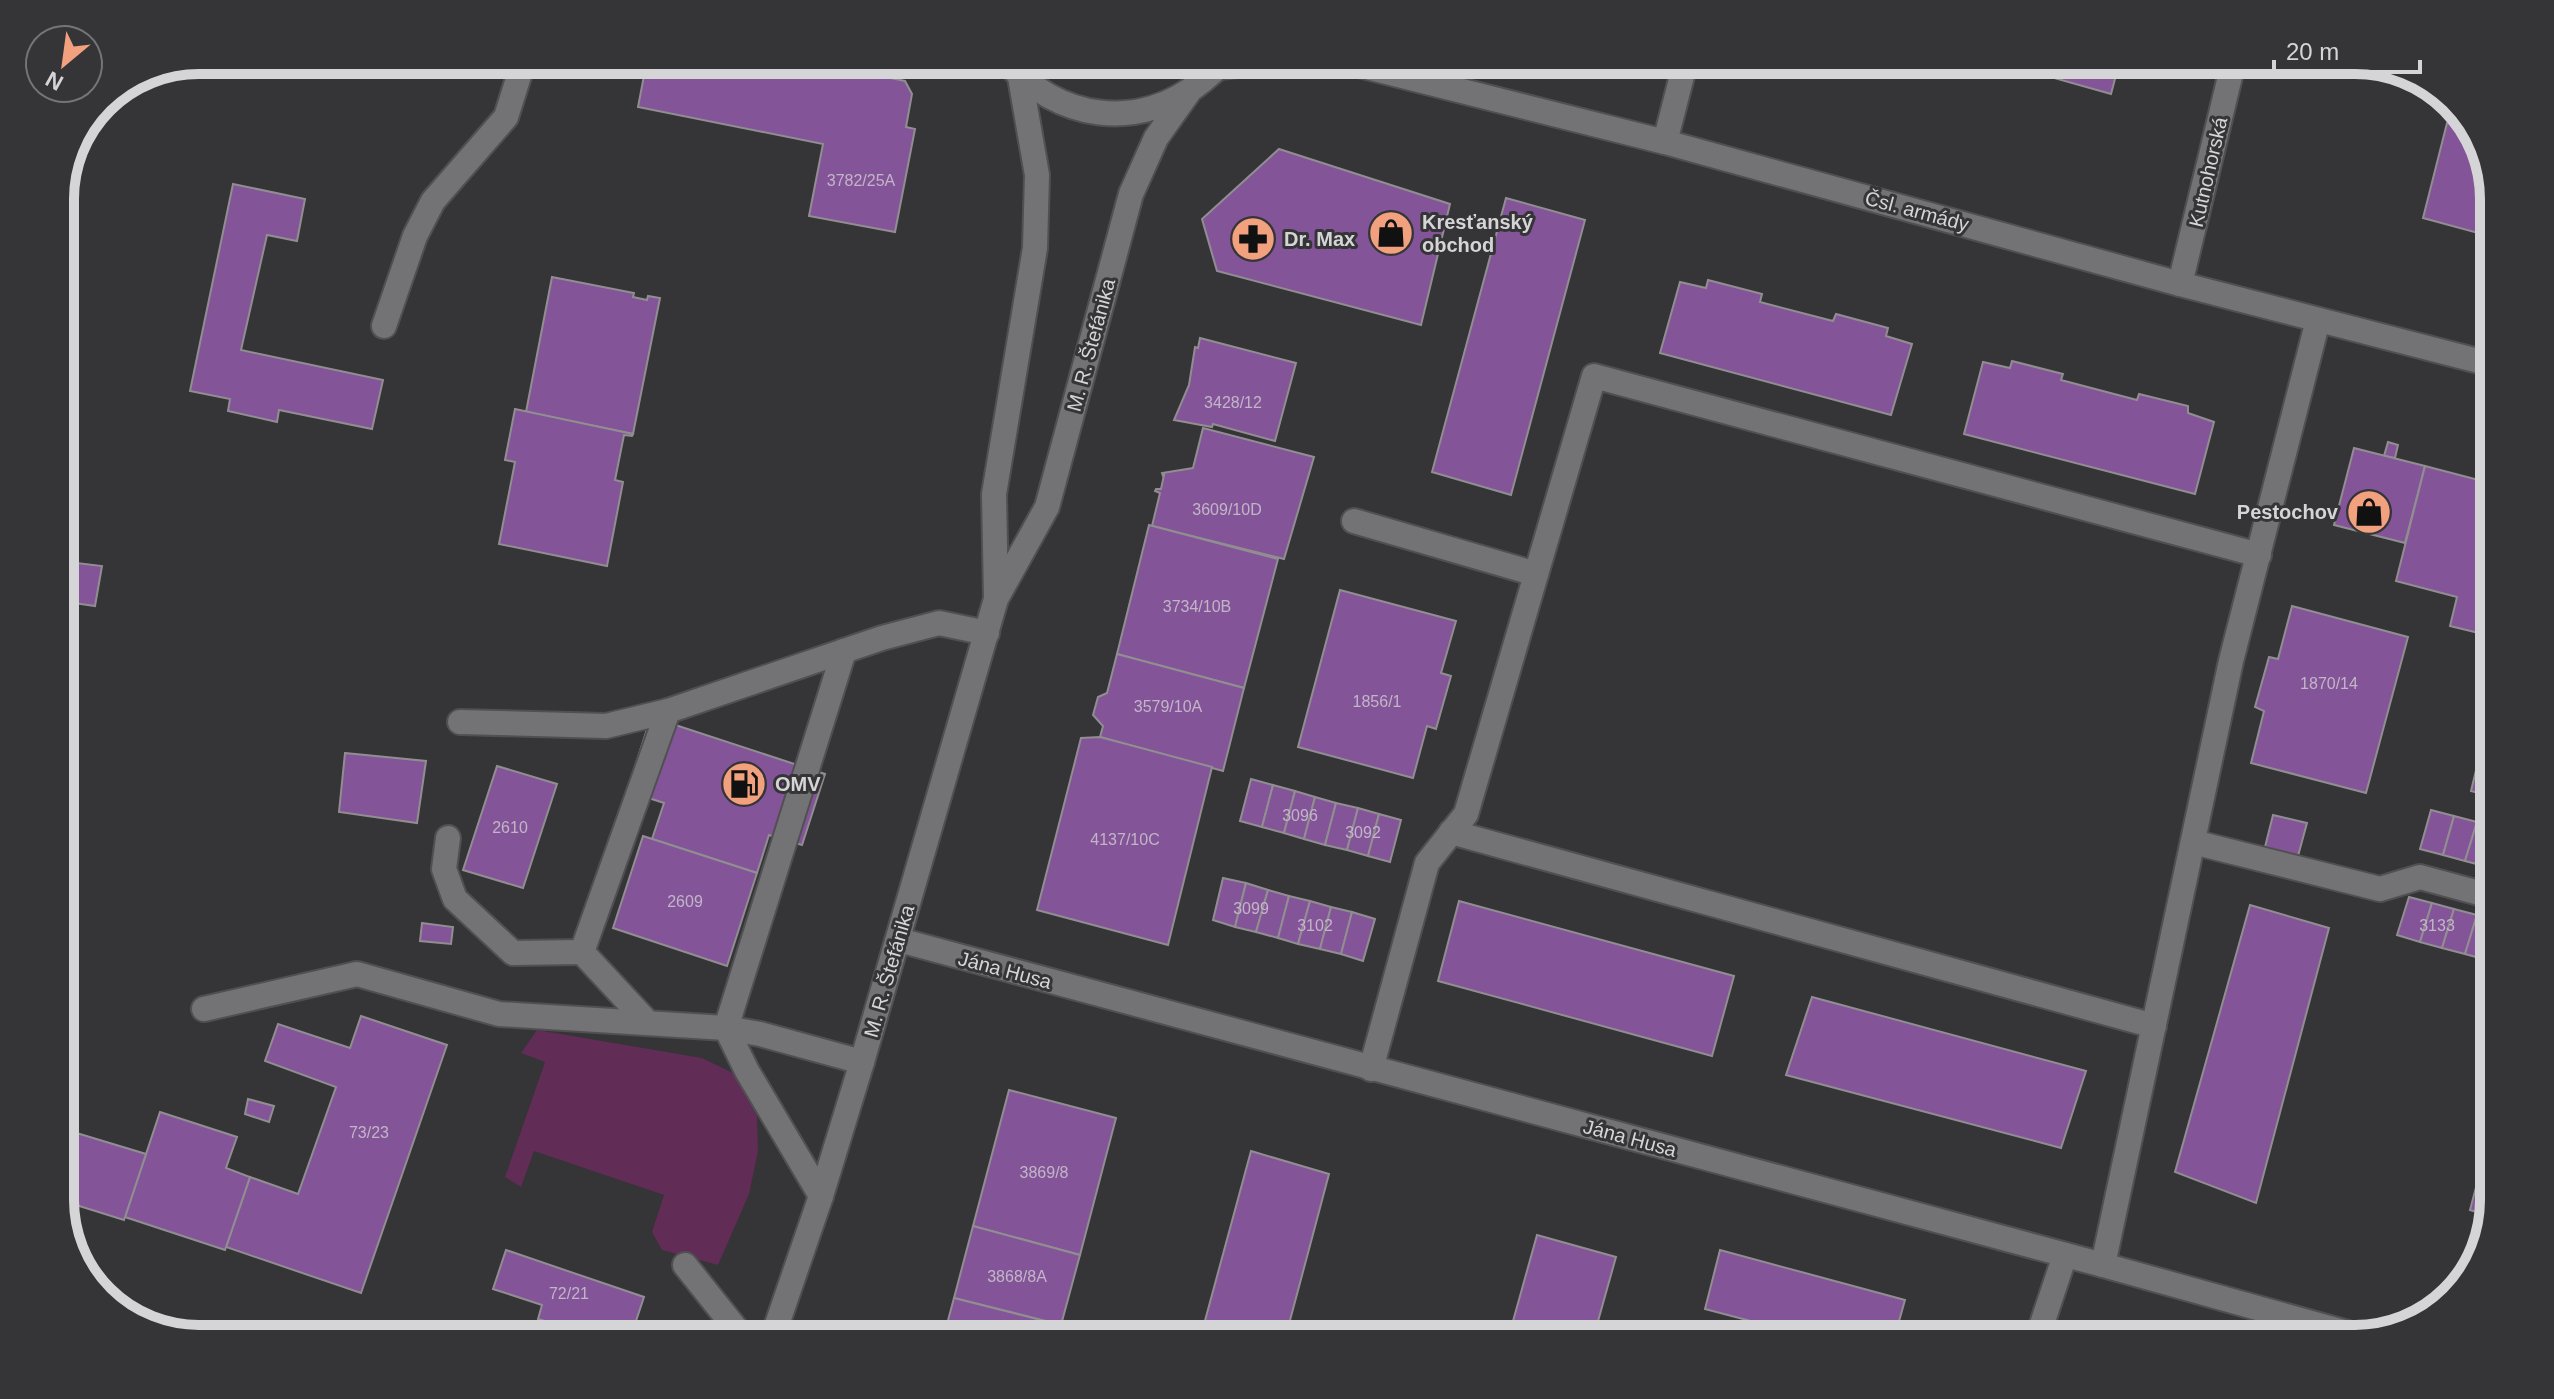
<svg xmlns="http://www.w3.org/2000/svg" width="2554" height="1399" viewBox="0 0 2554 1399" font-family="Arial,sans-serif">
	<rect width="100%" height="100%" fill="#353437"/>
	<path fill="#612c55" d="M 537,1030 L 702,1058 L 733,1073 L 757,1116 L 758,1151 L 749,1194 L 718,1265 L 662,1250 L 652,1232 L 664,1195 L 534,1151 L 521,1187 L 505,1177 L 545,1062 L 521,1053 Z"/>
	<g fill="#845498" stroke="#908e91" stroke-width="2">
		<path d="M 647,60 L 848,60 L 873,65 L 871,74 L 905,81 L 912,94 L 906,127 L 915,129 L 895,232 L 809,216 L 823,144 L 638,107 Z"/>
		<path d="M 2021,60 L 2120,60 L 2111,94 L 2019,68 Z"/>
		<path d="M 2447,123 L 2474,131 L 2494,190 L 2494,233 L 2478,229 L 2478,233 L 2423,218 Z"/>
		<path d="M 1279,149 L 1450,204 L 1421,325 L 1217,271 L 1202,219 Z"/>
		<path d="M 233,184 L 305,199 L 297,241 L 267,235 L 241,350 L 383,380 L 372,429 L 279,410 L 277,422 L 228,411 L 230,399 L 190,391 Z"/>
		<path d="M 1506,198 L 1585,220 L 1511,495 L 1432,472 Z"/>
		<path d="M 552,277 L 634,293 L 633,297 L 647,300 L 648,296 L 660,298 L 633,434 L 526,412 Z"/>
		<path d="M 1708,280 L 1762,294 L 1760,302 L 1833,321 L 1836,314 L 1888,328 L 1886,336 L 1912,344 L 1891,415 L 1660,353 L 1680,282 L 1706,288 Z"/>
		<path d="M 1200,338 L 1296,363 L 1275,441 L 1213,424 L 1212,427 L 1174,420 L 1189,385 L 1195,347 L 1198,348 Z"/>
		<path d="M 2012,361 L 2063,374 L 2061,380 L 2137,400 L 2139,394 L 2188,406 L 2188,413 L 2214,422 L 2195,494 L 1964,434 L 1983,362 L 2010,368 Z"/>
		<path d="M 515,409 L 633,434 L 632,436 L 624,435 L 615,480 L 623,482 L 607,566 L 499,544 L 515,462 L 505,460 Z"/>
		<path d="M 1203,428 L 1314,457 L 1284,559 L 1152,526 L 1160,493 L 1155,491 L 1156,489 L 1161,489 L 1164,475 L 1163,476 L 1162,473 L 1193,468 Z"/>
		<path d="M 2388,442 L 2398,445 L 2395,458 L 2384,456 Z"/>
		<path d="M 2354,448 L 2425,466 L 2405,543 L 2334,525 Z"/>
		<path d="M 2425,466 L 2494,484 L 2494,625 L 2491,636 L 2450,626 L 2457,597 L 2396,581 Z"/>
		<path d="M 1149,525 L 1278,559 L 1244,688 L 1117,654 Z"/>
		<path d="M 60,561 L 102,566 L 95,606 L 60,601 Z"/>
		<path d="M 1340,590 L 1456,621 L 1441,673 L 1451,676 L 1436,729 L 1427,726 L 1413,778 L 1298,747 Z"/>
		<path d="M 2292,606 L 2408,637 L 2366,793 L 2251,763 L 2264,711 L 2255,707 L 2269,657 L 2278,659 Z"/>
		<path d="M 1117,654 L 1244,688 L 1223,771 L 1100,737 L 1103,726 L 1093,715 L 1098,697 L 1107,693 Z"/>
		<path d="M 2494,696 L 2494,797 L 2471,791 Z"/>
		<path d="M 651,717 L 825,774 L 802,845 L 769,835 L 757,873 L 652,839 L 664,803 L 627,791 Z"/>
		<path d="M 1100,737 L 1212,767 L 1168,945 L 1037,910 L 1081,738 Z"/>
		<path d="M 345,753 L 426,761 L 417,823 L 339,812 Z"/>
		<path d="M 497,766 L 557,784 L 523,888 L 463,870 Z"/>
		<path d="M 1251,779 L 1273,785 L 1262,827 L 1240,821 Z"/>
		<path d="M 1273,785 L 1295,791 L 1284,833 L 1262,827 Z"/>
		<path d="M 1295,791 L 1315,797 L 1304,839 L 1284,833 Z"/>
		<path d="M 1315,797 L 1336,803 L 1325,845 L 1304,839 Z"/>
		<path d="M 1336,803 L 1358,808 L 1347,850 L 1325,845 Z"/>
		<path d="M 1358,808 L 1379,814 L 1368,856 L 1347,850 Z"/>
		<path d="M 2431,810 L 2454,816 L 2443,855 L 2420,849 Z"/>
		<path d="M 1379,814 L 1401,820 L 1390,862 L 1368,856 Z"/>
		<path d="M 2273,815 L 2307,823 L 2298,856 L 2265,847 Z"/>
		<path d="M 2454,816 L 2477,822 L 2465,861 L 2443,855 Z"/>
		<path d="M 2477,822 L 2494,827 L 2494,848 L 2488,867 L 2465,861 Z"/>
		<path d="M 643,836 L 757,873 L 727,966 L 613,928 Z"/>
		<path d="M 1223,878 L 1246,883 L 1235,927 L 1213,920 Z"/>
		<path d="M 1246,883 L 1268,890 L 1256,932 L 1235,927 Z"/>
		<path d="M 1268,890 L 1289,896 L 1278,938 L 1256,932 Z"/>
		<path d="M 1289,896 L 1310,901 L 1298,944 L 1278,938 Z"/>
		<path d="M 2409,897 L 2432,903 L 2420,942 L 2397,935 Z"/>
		<path d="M 1310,901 L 1331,907 L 1320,949 L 1298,944 Z"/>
		<path d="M 1459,901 L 1734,976 L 1712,1056 L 1438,981 Z"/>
		<path d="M 2432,903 L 2454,909 L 2442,948 L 2420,942 Z"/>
		<path d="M 2250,905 L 2329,928 L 2256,1203 L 2175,1172 Z"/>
		<path d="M 1331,907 L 1352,912 L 1341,954 L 1320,949 Z"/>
		<path d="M 2454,909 L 2477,915 L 2465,954 L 2442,948 Z"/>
		<path d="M 1352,912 L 1375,919 L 1363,961 L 1341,954 Z"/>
		<path d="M 2477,915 L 2494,920 L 2494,939 L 2487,960 L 2465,954 Z"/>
		<path d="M 422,923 L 453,927 L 451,944 L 420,941 Z"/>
		<path d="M 60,939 L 76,944 L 60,995 Z"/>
		<path d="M 2494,939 L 2494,962 L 2487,960 Z"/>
		<path d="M 1812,997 L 2086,1071 L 2061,1148 L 1786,1075 Z"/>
		<path d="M 361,1016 L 447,1045 L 361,1293 L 226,1247 L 250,1177 L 298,1194 L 336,1087 L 265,1061 L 278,1024 L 350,1048 Z"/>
		<path d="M 60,1023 L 71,1027 L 61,1055 L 60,1055 Z"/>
		<path d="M 1009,1090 L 1116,1118 L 1080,1255 L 973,1226 Z"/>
		<path d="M 248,1099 L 274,1106 L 269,1122 L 245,1114 Z"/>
		<path d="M 160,1112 L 237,1137 L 226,1168 L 250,1177 L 225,1250 L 125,1217 Z"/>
		<path d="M 2494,1119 L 2494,1200 L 2490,1216 L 2470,1210 Z"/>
		<path d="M 60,1128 L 146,1154 L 124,1220 L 60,1200 Z"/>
		<path d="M 1251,1151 L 1329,1174 L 1312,1238 L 1285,1339 L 1200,1339 Z"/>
		<path d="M 973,1226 L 1080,1255 L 1061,1325 L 954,1298 Z"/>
		<path d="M 1537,1235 L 1616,1257 L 1593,1339 L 1508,1339 Z"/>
		<path d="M 506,1250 L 644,1297 L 630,1339 L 543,1339 L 548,1322 L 538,1319 L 542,1305 L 493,1289 Z"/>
		<path d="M 1720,1250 L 1905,1300 L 1894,1339 L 1819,1339 L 1705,1309 Z"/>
		<path d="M 954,1298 L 1061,1325 L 1057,1339 L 943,1339 Z"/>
		<path d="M 257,1326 L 291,1339 L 252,1339 Z"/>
		<path d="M 2136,1327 L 2171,1339 L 2132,1339 Z"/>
	</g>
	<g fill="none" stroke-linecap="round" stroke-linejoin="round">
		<g stroke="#505053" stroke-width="28">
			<g id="lane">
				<path d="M 384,326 L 415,236 L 433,201 L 506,117 L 524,60"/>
				<path d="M 1354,521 L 1536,574"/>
				<path d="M 460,722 L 606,726 L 668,711"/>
				<path d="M 1451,832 L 2154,1026"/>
				<path d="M 448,838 L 444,869 L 455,899 L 513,953 L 582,952"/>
				<path d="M 2193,842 L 2380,889 L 2420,877 L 2494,897"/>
				<path d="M 204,1009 L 357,974 L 499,1014 L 726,1028 L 760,1034 L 862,1062"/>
				<path d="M 648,1023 L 582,952 L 668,711 L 882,638 L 939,623 L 987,633"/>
				<path d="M 1371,1069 L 1427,863 L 1466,814 L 1594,376 L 2259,555"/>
				<path d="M 821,1196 L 747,1071 L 726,1028 L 844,651"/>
				<path d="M 685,1265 L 744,1339"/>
				<path d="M 2103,1265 L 2231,661 L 2318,320"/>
			</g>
		</g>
		<g stroke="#505053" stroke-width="28">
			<g id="street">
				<path d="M 1665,142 L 1686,60"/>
				<path d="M 2180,284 L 2234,60"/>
				<path d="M 899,940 L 2103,1265 L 2362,1337"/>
				<path d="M 2037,1339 L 2065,1255"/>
			</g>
		</g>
		<g stroke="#505053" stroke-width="28">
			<g id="secondary">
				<path d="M 1005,60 C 1057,120 1139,133 1202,81 C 1210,74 1218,68 1224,60"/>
				<path d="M 1339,60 L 1665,142 L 2180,284 L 2494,365"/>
				<path d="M 1219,67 L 1290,60"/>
				<path d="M 996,597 L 994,494 L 1035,248 L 1037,175 L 1020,77"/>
				<path d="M 772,1339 L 821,1196 L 862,1062 L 996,599 L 1047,507 L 1131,194 L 1156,138 L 1188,93"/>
			</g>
		</g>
		<use href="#lane" stroke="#737376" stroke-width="24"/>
		<use href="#street" stroke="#737376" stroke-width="24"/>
		<use href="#secondary" stroke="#737376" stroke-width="24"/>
	</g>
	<defs>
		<g id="shop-disc" transform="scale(2.3)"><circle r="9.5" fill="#f2a17e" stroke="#353437"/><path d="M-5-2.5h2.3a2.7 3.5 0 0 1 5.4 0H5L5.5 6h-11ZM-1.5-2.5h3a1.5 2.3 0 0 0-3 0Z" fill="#111"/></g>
		<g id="pharmacy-disc" transform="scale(2.3)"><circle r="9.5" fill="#f2a17e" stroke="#353437"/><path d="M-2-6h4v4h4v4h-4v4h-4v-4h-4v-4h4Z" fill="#111"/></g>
		<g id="fuel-disc" transform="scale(2.3)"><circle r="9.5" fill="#f2a17e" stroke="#353437"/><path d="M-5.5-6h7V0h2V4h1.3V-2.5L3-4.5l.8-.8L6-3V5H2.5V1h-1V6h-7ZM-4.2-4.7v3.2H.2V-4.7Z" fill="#111"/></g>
	</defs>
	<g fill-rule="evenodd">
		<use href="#shop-disc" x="1391" y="233"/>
		<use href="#pharmacy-disc" x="1253" y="239"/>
		<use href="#shop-disc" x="2369" y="512"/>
		<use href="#fuel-disc" x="744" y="784"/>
	</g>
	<g text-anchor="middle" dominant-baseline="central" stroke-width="6" stroke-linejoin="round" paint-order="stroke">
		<g font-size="16" fill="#c1b5c7">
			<text x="861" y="180">3782/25A</text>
			<text x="1233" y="402">3428/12</text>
			<text x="1227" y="509">3609/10D</text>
			<text x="1197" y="606">3734/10B</text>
			<text x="2329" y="683">1870/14</text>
			<text x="1377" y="701">1856/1</text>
			<text x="1168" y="706">3579/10A</text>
			<text x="1300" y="815">3096</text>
			<text x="510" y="827">2610</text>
			<text x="1363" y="832">3092</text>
			<text x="1125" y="839">4137/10C</text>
			<text x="685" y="901">2609</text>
			<text x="1251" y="908">3099</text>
			<text x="1315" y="925">3102</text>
			<text x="2437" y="925">3133</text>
			<text x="369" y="1132">73/23</text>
			<text x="1044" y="1172">3869/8</text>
			<text x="1017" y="1276">3868/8A</text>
			<text x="569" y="1293">72/21</text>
		</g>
		<g font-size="20" fill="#d5d5d7" stroke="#353437">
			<text transform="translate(2208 172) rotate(-77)">Kutnohorská</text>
			<text transform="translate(1917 211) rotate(15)">Čsl. armády</text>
			<text transform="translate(1091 345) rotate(-75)">M. R. Štefánika</text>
			<text transform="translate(1005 970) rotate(15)">Jána Husa</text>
			<text transform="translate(889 971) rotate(-74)">M. R. Štefánika</text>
			<text transform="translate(1630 1138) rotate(15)">Jána Husa</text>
		</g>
		<g font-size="20" font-weight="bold" fill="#d5d5d7" stroke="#353437" text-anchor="start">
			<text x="1422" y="222">Kresťanský<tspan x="1422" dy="23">obchod</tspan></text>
			<text x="1284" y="239">Dr. Max</text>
			<text x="2338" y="512" text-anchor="end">Pestochov</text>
			<text x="775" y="784">OMV</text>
		</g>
	</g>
	<path d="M0 0H2554V1399H0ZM199 74H2355A125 125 0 0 1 2480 199V1200A125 125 0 0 1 2355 1325H199A125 125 0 0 1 74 1200V199A125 125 0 0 1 199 74Z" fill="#353437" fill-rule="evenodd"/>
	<path fill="none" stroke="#d5d5d7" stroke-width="10" d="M199 74H2355A125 125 0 0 1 2480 199V1200A125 125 0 0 1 2355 1325H199A125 125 0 0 1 74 1200V199A125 125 0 0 1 199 74Z"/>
	<g transform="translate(64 64) rotate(209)"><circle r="38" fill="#353437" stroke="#757477" stroke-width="2"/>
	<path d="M0-6L14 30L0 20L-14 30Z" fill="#f2a17e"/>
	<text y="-12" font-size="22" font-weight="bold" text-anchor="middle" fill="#d5d5d7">N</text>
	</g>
	<path d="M2274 60v12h146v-12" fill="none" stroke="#d5d5d7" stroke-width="4"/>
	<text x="2286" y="60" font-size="24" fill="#d5d5d7" stroke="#353437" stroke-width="6" paint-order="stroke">20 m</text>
</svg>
